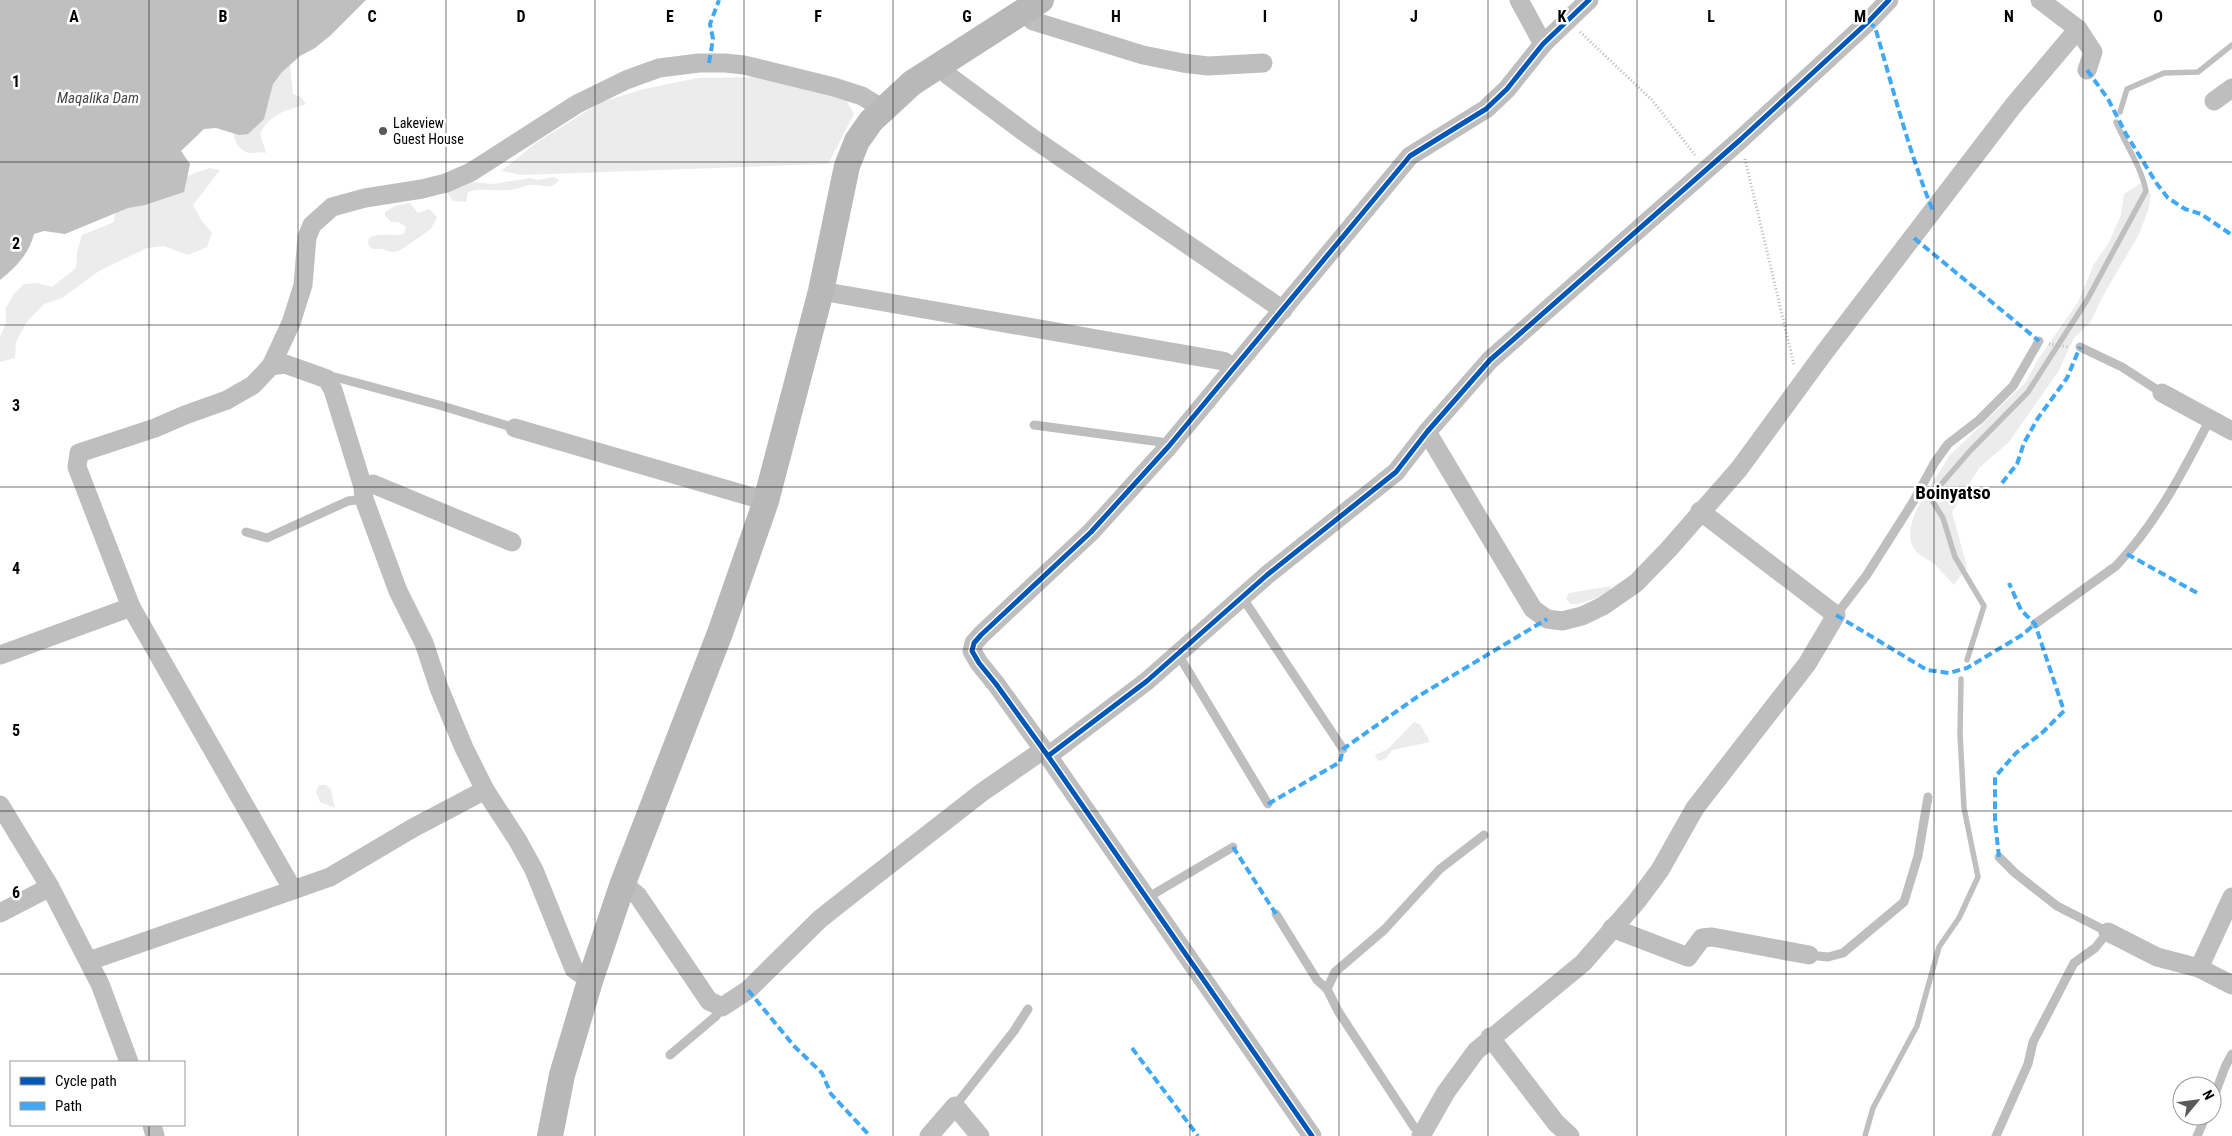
<svg xmlns="http://www.w3.org/2000/svg" width="2232" height="1136" viewBox="0 0 2232 1136" font-family="'Roboto Condensed',sans-serif">
	<rect width="100%" height="100%" fill="#fff"/>
	<g fill="#ececec">
		<path d="M 290,65 L 293,94 L 301,97 L 306,104 C 284,112 274,111 260,133 L 266,153 C 260,151 254,154 249,153 C 241,151 234,143 234,134 L 242,127 L 258,76 Z"/>
		<path d="M 767,77 L 844,96 L 854,114 L 828,164 L 522,175 L 501,171 L 536,143 L 601,102 L 644,89 L 697,78 Z"/>
		<path d="M 209,168 L 220,170 L 193,205 L 201,220 L 212,233 L 207,247 L 188,255 L 164,246 L 147,248 L 99,271 L 62,298 L 44,304 L 26,323 L 16,342 L 15,358 L 0,362 L 0,337 L 6,323 L 6,308 L 13,295 L 24,284 L 37,283 L 52,287 L 76,268 L 77,252 L 82,235 L 114,222 L 116,206 L 176,180 Z"/>
		<path d="M 554,177 L 559,180 C 550,192 542,183 530,185 C 523,186 515,190 507,190 C 494,191 481,188 468,192 L 466,202 L 453,201 L 447,192 L 461,181 L 493,184 L 530,178 L 537,180 Z"/>
		<path d="M 2141,183 L 2151,195 L 2148,211 L 2138,236 L 2104,294 L 2090,323 L 2074,338 L 2058,372 L 2009,442 L 1979,468 L 1952,512 L 1967,567 L 1954,585 C 1947,578 1941,570 1933,563 C 1927,559 1918,555 1914,549 C 1898,522 1937,480 1949,456 L 2025,383 L 2039,358 L 2078,302 L 2094,264 L 2108,244 L 2121,215 L 2124,194 Z"/>
		<path d="M 410,203 L 418,213 L 429,209 L 437,217 L 431,229 L 399,251 L 392,252 L 382,249 L 372,249 L 368,244 L 369,238 C 379,232 392,237 404,234 L 406,227 L 398,222 L 391,222 L 385,216 L 385,212 L 395,206 Z"/>
		<path d="M 1611,586 L 1609,594 L 1578,604 L 1571,604 L 1566,599 L 1569,593 Z"/>
		<path d="M 1414,722 L 1420,724 L 1430,742 L 1392,750 L 1385,759 L 1378,761 L 1375,755 L 1388,749 Z"/>
		<path d="M 319,785 L 326,785 L 331,790 L 335,808 L 320,802 L 316,792 Z"/>
	</g>
	<path fill="#bfbfbf" d="M 0,0 L 366,0 L 331,35 L 315,48 L 300,56 L 282,72 L 273,84 L 264,119 L 248,134 L 239,135 L 216,128 L 204,129 L 181,151 L 190,164 L 184,192 L 145,205 L 128,208 L 65,234 L 44,231 L 34,234 C 29,254 16,267 0,280 Z"/>
	<g fill="none" stroke-linecap="round" stroke-linejoin="round">
		<g stroke="#bfbfbf" stroke-width="5.5">
			<path d="M 2120,112 L 2127,89 L 2164,73 L 2198,72 L 2232,45"/>
			<path d="M 1967,660 L 1984,606 L 1955,557 L 1943,518 L 1930,497 L 1970,451 L 2028,392 L 2087,300 L 2146,191 C 2141,166 2126,146 2116,122"/>
			<path d="M 1865,1136 L 1873,1108 L 1917,1026 L 1939,947 L 1959,918 L 1978,877 L 1964,808 L 1960,734 L 1961,679"/>
		</g>
		<g stroke="#b9b9b9" stroke-width="3" stroke-dasharray="1 2.5" stroke-linecap="butt">
			<path d="M 1580,32 L 1652,100 L 1695,155"/>
			<path d="M 1745,159 L 1794,365"/>
			<path d="M 2049,344 L 2068,347"/>
		</g>
		<g stroke="#bebebe" stroke-width="9">
			<path d="M 2080,347 L 2122,367 L 2162,393"/>
			<path d="M 327,379 L 335,377 L 439,405 L 515,428"/>
			<path d="M 1034,425 L 1161,442 L 1169,446"/>
			<path d="M 246,532 L 267,538 L 348,501 L 364,499"/>
			<path d="M 1242,597 L 1343,749"/>
			<path d="M 1836,615 L 1866,576 L 1913,502 L 1935,462 L 1948,444 L 1979,420 L 2013,386 L 2039,341"/>
			<path d="M 2035,624 L 2116,566 C 2157,522 2183,472 2210,419"/>
			<path d="M 1178,654 L 1268,804"/>
			<path d="M 1147,898 L 1233,847"/>
			<path d="M 1276,914 L 1317,980 L 1327,989 L 1338,1011 L 1414,1127 L 1423,1132"/>
			<path d="M 1809,955 L 1828,957 L 1843,953 L 1904,902 L 1918,856 L 1928,797"/>
			<path d="M 1327,989 L 1335,972 L 1384,930 L 1440,869 L 1484,835"/>
			<path d="M 670,1055 L 716,1016 L 722,1007"/>
			<path d="M 2212,1102 L 2225,1067 L 2232,1054"/>
			<path d="M 955,1106 L 1014,1031 L 1028,1009"/>
			<path d="M 1996,1136 L 2028,1064 L 2033,1042 L 2074,963 L 2095,948 L 2108,932 L 2057,906 L 2015,873 L 1999,857"/>
			<path d="M 2197,1136 L 2206,1116"/>
		</g>
		<g stroke="#bebebe" stroke-width="19">
			<path d="M 1519,0 L 1543,44"/>
			<path d="M 2040,0 L 2078,29 L 2093,52 L 2087,70"/>
			<path d="M 1024,12 L 1033,21 L 1143,55 L 1183,63 L 1208,66 L 1263,63"/>
			<path d="M 939,65 L 949,76 L 1031,137 L 1283,310"/>
			<path d="M 2214,101 L 2232,88"/>
			<path d="M 821,291 L 1223,361 L 1233,367"/>
			<path d="M 271,366 L 291,323 L 303,285 L 307,237 L 312,225 L 332,207 L 365,198 L 422,189 L 446,183 L 471,172 L 577,104 L 626,80 L 659,68 L 699,63 L 725,63 L 744,65 L 834,87 L 862,96 L 883,109"/>
			<path d="M 2162,393 L 2232,431"/>
			<path d="M 515,428 L 766,501"/>
			<path d="M 1427,432 L 1533,609 L 1547,619 L 1562,621 L 1582,616 L 1603,606 L 1636,583 L 1668,550 L 1739,469 L 1824,353 L 2013,106 L 2078,29"/>
			<path d="M 363,487 L 373,484 L 512,542"/>
			<path d="M 131,607 L 77,467 L 79,453 L 155,428 L 185,415 L 227,400 L 253,385 L 271,366 L 285,364 L 327,379 L 333,390 L 363,487 L 364,499 L 398,591 L 424,643 L 439,688 L 464,748 L 485,790 L 413,828 L 330,877 L 293,890"/>
			<path d="M 0,655 L 131,607 L 293,890 L 89,961"/>
			<path d="M 1048,756 L 1147,681 L 1267,575 L 1396,472 L 1427,432 L 1490,360 L 1740,140 L 1868,22 L 1889,0"/>
			<path d="M 485,790 L 518,841 L 534,870 L 574,969 L 590,981"/>
			<path d="M 0,805 L 50,887"/>
			<path d="M 623,883 L 638,896 L 709,1001 L 722,1007 L 748,990 L 820,919 L 858,889 L 981,793 L 1043,750"/>
			<path d="M 0,913 L 50,887 L 100,984 L 129,1062"/>
			<path d="M 1612,928 L 1688,957 L 1702,938 L 1712,937 L 1809,955"/>
			<path d="M 2108,932 L 2157,957 L 2199,968 L 2232,985"/>
			<path d="M 2199,968 L 2232,897"/>
			<path d="M 1490,1037 L 1556,1123 L 1570,1136"/>
			<path d="M 152,1125 L 155,1136"/>
			<path d="M 929,1136 L 955,1106 L 980,1136"/>
			<path d="M 1312,1136 L 1048,756 L 996,684 L 979,663 L 972,651 L 974,643 L 981,635 L 1091,532 L 1169,446 L 1410,156 L 1486,109 L 1507,89 L 1543,44 L 1589,0"/>
			<path d="M 1421,1136 L 1446,1092 L 1476,1051 L 1583,963 L 1637,901 L 1660,870 L 1695,808 L 1807,664 L 1836,615 L 1700,511"/>
		</g>
		<path stroke="#b8b8b8" stroke-width="26" d="M 550,1136 L 562,1075 L 590,981 L 623,883 L 720,633 L 766,501 L 821,291 L 847,166 L 857,141 L 871,121 L 912,83 L 1041,0"/>
		<g stroke="#3fa9f5" stroke-width="4" stroke-dasharray="8 4" stroke-linecap="butt">
			<path d="M 1868,22 L 1875,27 C 1893,89 1909,152 1933,211"/>
			<path d="M 709,63 L 713,39 L 710,24 L 719,0"/>
			<path d="M 2087,70 L 2108,99 L 2126,134 L 2157,184 L 2168,198 L 2185,209 L 2201,214 L 2232,235"/>
			<path d="M 1914,238 L 2039,341"/>
			<path d="M 2002,483 L 2017,464 L 2024,443 L 2038,418 L 2067,378 L 2080,347"/>
			<path d="M 2127,554 L 2199,594"/>
			<path d="M 1836,615 L 1927,670 L 1949,673 L 1967,668 L 2022,635 L 2035,624"/>
			<path d="M 1268,804 L 1340,762 L 1343,749 L 1417,697 L 1547,619"/>
			<path d="M 1233,847 L 1276,914"/>
			<path d="M 1999,857 L 1995,821 L 1995,777 L 2016,753 L 2043,732 L 2064,711 L 2035,624 L 2021,610 L 2009,583"/>
			<path d="M 748,990 L 794,1046 L 822,1073 L 831,1094 L 870,1136"/>
			<path d="M 1132,1048 L 1198,1136"/>
		</g>
		<g stroke="#fff" stroke-width="8">
			<g id="cycleway">
				<path d="M 1048,756 L 1147,681 L 1267,575 L 1396,472 L 1427,432 L 1490,360 L 1740,140 L 1868,22 L 1889,0"/>
				<path d="M 1312,1136 L 1048,756 L 996,684 L 979,663 L 972,651 L 974,643 L 981,635 L 1091,532 L 1169,446 L 1410,156 L 1486,109 L 1507,89 L 1543,44 L 1589,0"/>
			</g>
		</g>
		<use href="#cycleway" stroke="#0057b8" stroke-width="5"/>
	</g>
	<path fill="none" stroke="#000" stroke-width="1" stroke-opacity="0.55" d="M 149,0 L 149,1062M 298,0 L 298,1136M 446,0 L 446,1136M 595,0 L 595,1136M 744,0 L 744,1136M 893,0 L 893,1136M 1042,0 L 1042,1136M 1190,0 L 1190,1136M 1339,0 L 1339,1136M 1488,0 L 1488,1136M 1637,0 L 1637,1136M 1786,0 L 1786,1136M 1934,0 L 1934,1136M 2083,0 L 2083,1136M 0,162 L 2232,162M 0,325 L 2232,325M 0,487 L 2232,487M 0,649 L 2232,649M 0,811 L 2232,811M 0,974 L 2232,974M 149,1125 L 149,1136"/>
	<circle fill="#595959" stroke="#fff" stroke-width="2" cx="383" cy="131" r="5"/>
	<g text-anchor="middle" dominant-baseline="central" stroke-width="5" stroke-linejoin="round" paint-order="stroke">
		<g font-size="14" fill="#000" stroke="#fff" text-anchor="start">
			<text x="393" y="123">Lakeview<tspan x="393" dy="16">Guest House</tspan></text>
		</g>
		<g font-size="15" font-style="italic" fill="#444" stroke="#fff">
			<text x="98" y="98">Maqalika Dam</text>
		</g>
		<g font-size="19" font-weight="bold" fill="#000" stroke="#fff">
			<text x="1953" y="492">Boinyatso</text>
		</g>
	</g>
	<g font-size="16" text-anchor="middle" font-weight="bold" fill="#000" stroke="#fff" stroke-width="5" stroke-linejoin="round" paint-order="stroke">
		<text x="74" y="22">A</text>
		<text x="223" y="22">B</text>
		<text x="372" y="22">C</text>
		<text x="521" y="22">D</text>
		<text x="670" y="22">E</text>
		<text x="818" y="22">F</text>
		<text x="967" y="22">G</text>
		<text x="1116" y="22">H</text>
		<text x="1265" y="22">I</text>
		<text x="1414" y="22">J</text>
		<text x="1562" y="22">K</text>
		<text x="1711" y="22">L</text>
		<text x="1860" y="22">M</text>
		<text x="2009" y="22">N</text>
		<text x="2158" y="22">O</text>
		<text x="16" y="87">1</text>
		<text x="16" y="249">2</text>
		<text x="16" y="411">3</text>
		<text x="16" y="574">4</text>
		<text x="16" y="736">5</text>
		<text x="16" y="898">6</text>
	</g>
	<rect x="10" y="1061" width="175" height="65" fill="#ffffff" stroke="#999999"/>
	<rect x="20" y="1077" width="25" height="8" fill="#0057b8" stroke="#999999"/>
	<text x="55" y="1086" font-size="15" fill="#000000">Cycle path</text>
	<rect x="20" y="1102" width="25" height="8" fill="#3fa9f5" stroke="#999999"/>
	<text x="55" y="1111" font-size="15" fill="#000000">Path</text>
	<g transform="translate(2197 1101) rotate(61)"><circle r="24" fill="#ffffff" stroke="#999999"/>
	<path d="M0-4L9 19L0 12L-9 19Z" fill="#595959"/>
	<text y="-8" font-size="14" font-weight="bold" text-anchor="middle" fill="#000000">N</text>
	</g>
</svg>
